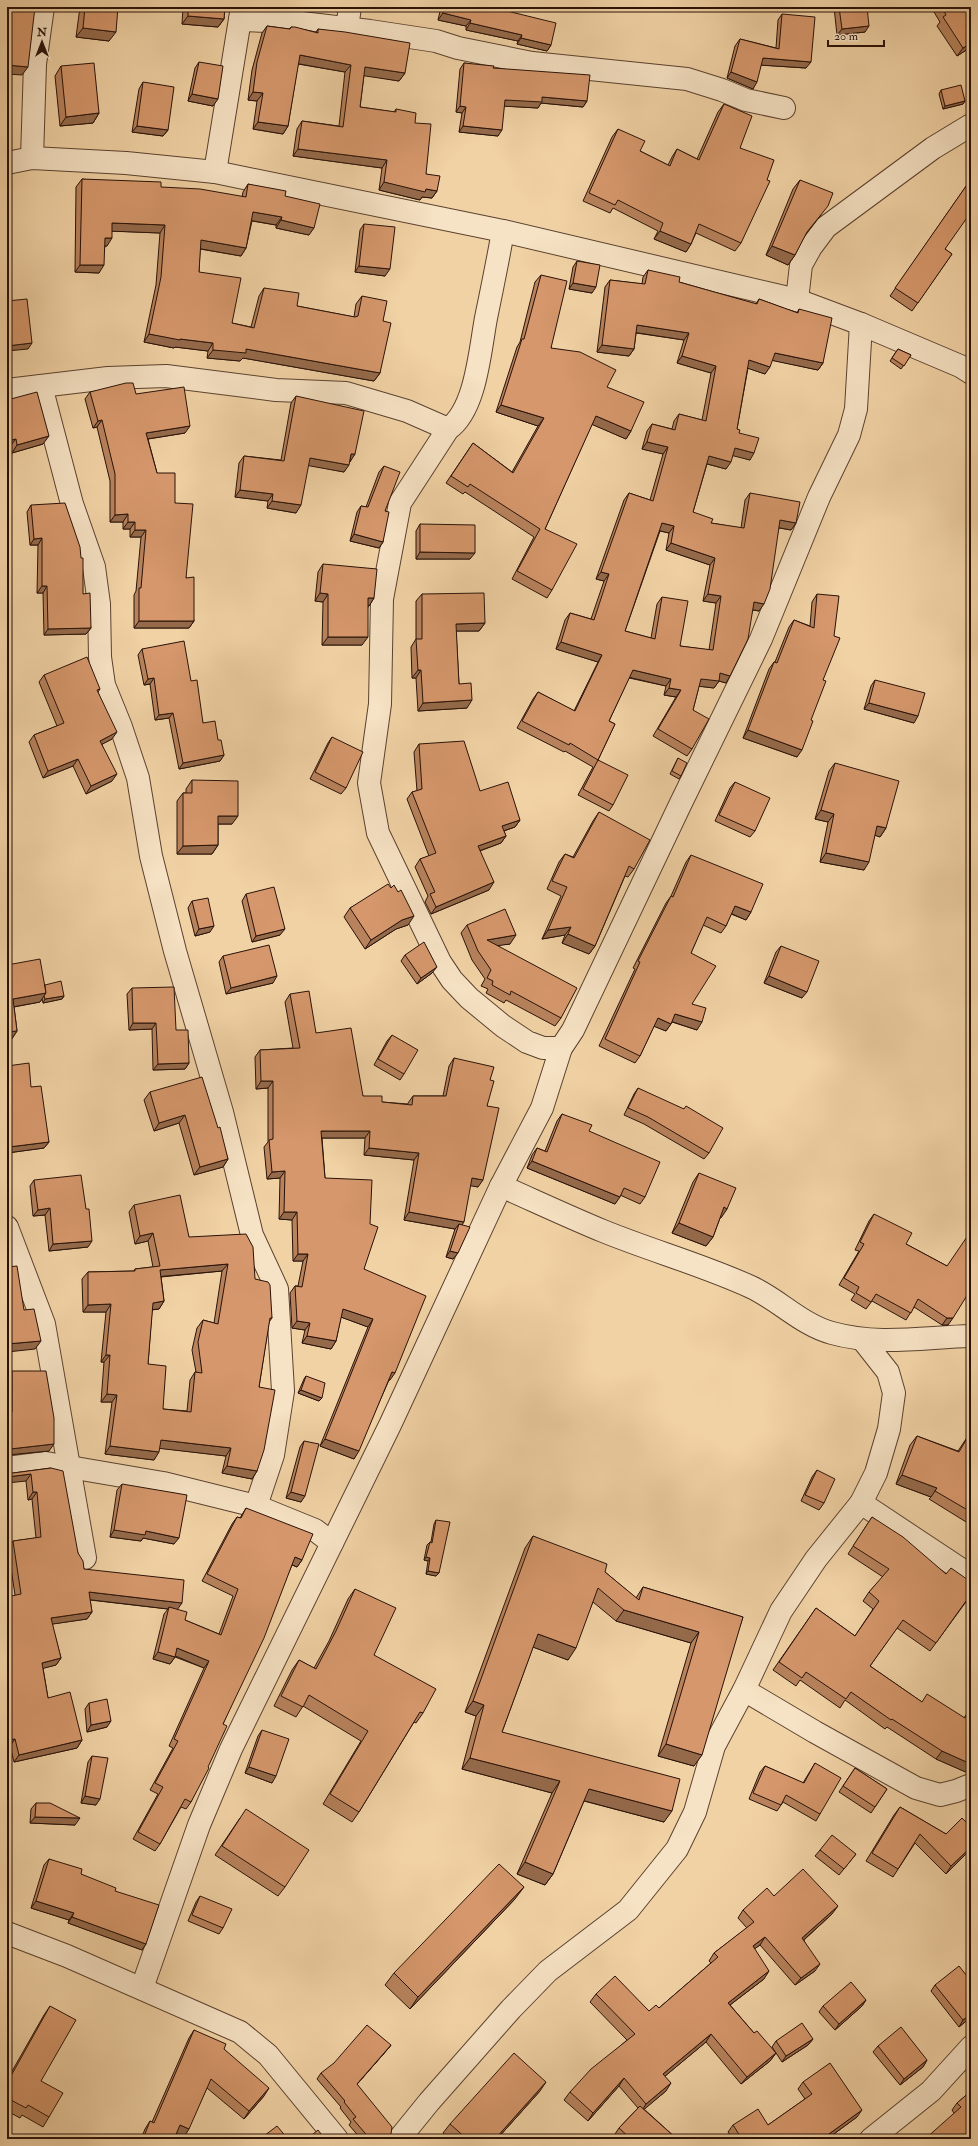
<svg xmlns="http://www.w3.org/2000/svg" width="978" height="2146" viewBox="0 0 978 2146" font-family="'IM FELL Double Pica',serif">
	<rect width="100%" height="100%" fill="#f1d2a5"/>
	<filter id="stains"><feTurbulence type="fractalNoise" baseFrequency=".005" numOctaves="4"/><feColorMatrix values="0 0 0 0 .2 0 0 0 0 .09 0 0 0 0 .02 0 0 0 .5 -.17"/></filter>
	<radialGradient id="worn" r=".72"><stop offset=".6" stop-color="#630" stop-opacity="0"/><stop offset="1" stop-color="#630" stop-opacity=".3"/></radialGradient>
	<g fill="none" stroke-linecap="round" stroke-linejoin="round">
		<g stroke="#5b422f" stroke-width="24">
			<g id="minor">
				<path d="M 240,20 L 293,22 L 370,31 L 436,41 L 458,48 L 532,63 L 687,79 L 722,90 L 746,100 L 784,108"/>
				<path d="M 347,28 L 350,7"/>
				<path d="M 32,158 L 35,64 L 43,7"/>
				<path d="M 7,163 L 32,158 L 126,163 L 215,172 L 503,231 L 797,300 L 861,324 L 960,366 L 971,373"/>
				<path d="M 215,172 L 242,7"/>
				<path d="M 503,231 C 498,260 492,289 486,318 C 480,350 476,410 448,429 L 400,503 L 382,599 L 380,704 L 369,783 L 378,833 L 440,962 L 452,980 L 469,998 L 503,1026 L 527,1042 L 543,1048 L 561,1048"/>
				<path d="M 797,300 L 801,265 L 811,247 L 826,227 L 933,148 L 971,125"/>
				<path d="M 41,386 L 72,504 L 94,567 L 99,604 L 100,657 L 104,685 L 121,727 L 138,778 L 151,856 L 175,951 L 222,1112 L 252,1235 L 277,1289 L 283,1391 L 273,1455 L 256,1506"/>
				<path d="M 7,390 L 108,378 L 166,376 L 276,390 L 346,393 L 407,411 L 448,429"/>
				<path d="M 501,1186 C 535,1201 569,1217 603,1231 C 652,1251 703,1265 751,1287 C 779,1300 802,1325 832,1333 C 878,1346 925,1337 971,1336"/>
				<path d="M 7,1227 L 44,1324 L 85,1558"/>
				<path d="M 7,1468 L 46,1463 L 163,1483 L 256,1506 L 315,1530 L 332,1543"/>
				<path d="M 861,1503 L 971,1576"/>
				<path d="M 744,1690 L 815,1732 L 916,1788 L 940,1795 L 956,1791 L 971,1785"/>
				<path d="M 7,1933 L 67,1956 L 240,2032 L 268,2055 L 337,2139"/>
				<path d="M 142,1988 L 199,1825 L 231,1749 L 390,1425 L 501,1186 L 542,1108 L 561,1048 L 573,1030 L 680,805 L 761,639 L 819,497 L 849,435 L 856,409 L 861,324"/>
				<path d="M 399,2139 L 429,2102 L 511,2009 L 548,1971 L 628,1910 L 677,1849 L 695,1812 L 714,1746 L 744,1690 L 781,1611 L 816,1559 L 861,1503 L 876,1473 L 889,1429 L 894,1393 L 888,1372 L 862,1339"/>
				<path d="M 871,2139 L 931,2091 L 971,2047"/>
			</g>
		</g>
		<use href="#minor" stroke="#f6e2c4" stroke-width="22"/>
	</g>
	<g fill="#b7825c" stroke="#291208" fill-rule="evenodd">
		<path d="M 80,7 L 118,7 L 109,41 L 76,37 Z"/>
		<path d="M 183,7 L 225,7 L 224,19 L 218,27 L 182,24 Z"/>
		<path d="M 441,7 L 508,7 L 507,11 L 551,45 L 547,51 L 517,44 L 518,41 L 466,30 L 466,26 L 438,20 Z"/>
		<path d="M 834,7 L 867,7 L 865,32 L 837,35 Z"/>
		<path d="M 931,7 L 966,7 L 971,15 L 971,47 L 957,56 L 937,26 L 940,22 Z"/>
		<path d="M 782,14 L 806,68 L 761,65 L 753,89 L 727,78 L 735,46 L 740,39 L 776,48 L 778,20 Z"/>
		<path d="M 267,26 L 289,29 L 291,27 L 316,32 L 318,29 L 405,73 L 399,81 L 364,75 L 360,107 L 394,112 L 396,109 L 415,123 L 426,174 L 437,191 L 432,198 L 422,197 L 420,200 L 379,190 L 382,168 L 293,156 L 297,129 L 302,121 L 339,126 L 345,72 L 298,64 L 288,126 L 283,134 L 253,129 L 257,101 L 248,100 L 252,70 L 262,33 Z"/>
		<path d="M 199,62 L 213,106 L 188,101 L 195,68 Z"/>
		<path d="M 464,63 L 493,68 L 587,101 L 583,107 L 541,103 L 538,108 L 504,106 L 498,136 L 459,132 L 462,113 L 456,112 L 460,69 Z"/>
		<path d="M 61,66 L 99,113 L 93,123 L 60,126 L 55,76 Z"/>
		<path d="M 143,82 L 168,130 L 163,136 L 132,132 L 139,89 Z"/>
		<path d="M 941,90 L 965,101 L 963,104 L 943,109 L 939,94 Z"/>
		<path d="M 724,104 L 740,148 L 741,243 L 735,251 L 696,233 L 691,244 L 686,252 L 654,239 L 658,231 L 613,208 L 610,213 L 583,201 L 612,137 L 618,129 L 640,151 L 668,165 L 672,157 L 677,149 L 697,159 L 718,112 Z"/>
		<path d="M 82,179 L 242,197 L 243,192 L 248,184 L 285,196 L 309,235 L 276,228 L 276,225 L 252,221 L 246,248 L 241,256 L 200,249 L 199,272 L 232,323 L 251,327 L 259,296 L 264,288 L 297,306 L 354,317 L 356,304 L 362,296 L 383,321 L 380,373 L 374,381 L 243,358 L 240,361 L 207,358 L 208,351 L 175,347 L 174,348 L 144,342 L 156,285 L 160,233 L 112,231 L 107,246 L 105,246 L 99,273 L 75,272 L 76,187 Z"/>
		<path d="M 971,179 L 945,249 L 952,254 L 912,311 L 890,296 Z"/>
		<path d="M 800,180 L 821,215 L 805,235 L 795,255 L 788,265 L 766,255 L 793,189 Z"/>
		<path d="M 364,224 L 385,276 L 355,272 L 360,230 Z"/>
		<path d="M 577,261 L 592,293 L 569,289 L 573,267 Z"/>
		<path d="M 648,270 L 679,282 L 756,304 L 759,299 L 797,313 L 799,309 L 823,363 L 818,370 L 772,360 L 765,374 L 748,368 L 737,429 L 739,433 L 750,460 L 733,455 L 726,469 L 707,464 L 693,512 L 711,523 L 741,528 L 745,500 L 750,493 L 796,523 L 791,530 L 779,528 L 759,611 L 753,610 L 726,683 L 719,681 L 714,688 L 699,686 L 693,710 L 692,749 L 687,756 L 653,736 L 676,697 L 664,695 L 666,686 L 629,678 L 609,721 L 615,724 L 598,760 L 613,805 L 609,811 L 578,795 L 593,767 L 565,751 L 564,752 L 517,728 L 533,699 L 538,692 L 574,711 L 598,662 L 556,649 L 565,620 L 570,613 L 591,619 L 604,581 L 596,579 L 624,500 L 629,493 L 650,500 L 663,454 L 642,449 L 647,431 L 652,424 L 672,429 L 674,421 L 679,414 L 702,420 L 711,373 L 677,363 L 684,340 L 636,333 L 634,349 L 629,356 L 597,352 L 605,287 L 610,280 L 642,284 L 643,277 ZM 660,531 L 669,533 L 666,550 L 710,565 L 703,601 L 716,603 L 709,650 L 680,646 L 662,597 L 657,604 L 651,638 L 625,631 Z"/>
		<path d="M 541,275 L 551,348 L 607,387 L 631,431 L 626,439 L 592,424 L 545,529 L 552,590 L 547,598 L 512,579 L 534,537 L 465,492 L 463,494 L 446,483 L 473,443 L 512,472 L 538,426 L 496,412 L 517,347 L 520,342 L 535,282 Z"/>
		<path d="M 898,349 L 911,355 L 901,369 L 890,361 Z"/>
		<path d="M 90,392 L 136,394 L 185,433 L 148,439 L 157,473 L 175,503 L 186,578 L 194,621 L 189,628 L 134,628 L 134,595 L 136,591 L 141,537 L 130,537 L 130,529 L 123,529 L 123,522 L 110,522 L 110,481 L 97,427 L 93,428 L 85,399 Z"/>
		<path d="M 296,396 L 355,454 L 350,461 L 344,472 L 308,465 L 296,513 L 267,508 L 268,501 L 235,497 L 239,463 L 244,456 L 281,460 L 291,403 Z"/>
		<path d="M 7,400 L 43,444 L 12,453 L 10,446 Z"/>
		<path d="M 384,466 L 385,511 L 383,542 L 379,548 L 350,541 L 357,512 L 361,506 L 366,507 L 379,472 Z"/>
		<path d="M 31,505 L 83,594 L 91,628 L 86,634 L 44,635 L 43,593 L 37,593 L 38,545 L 30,545 L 27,512 Z"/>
		<path d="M 420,524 L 470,559 L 416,559 L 416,531 Z"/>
		<path d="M 323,564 L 374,598 L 369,606 L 368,606 L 362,645 L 322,645 L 323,602 L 315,601 L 318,572 Z"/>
		<path d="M 422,594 L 485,623 L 479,631 L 456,631 L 459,684 L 467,708 L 418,711 L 416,678 L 412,678 L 411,647 L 416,639 L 416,601 Z"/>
		<path d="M 817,594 L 823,680 L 797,757 L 743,738 L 769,669 L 774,662 L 775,662 L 789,627 L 794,620 L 810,626 L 812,602 Z"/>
		<path d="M 142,649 L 191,681 L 203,723 L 218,740 L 224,755 L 220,761 L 179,769 L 169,718 L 155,720 L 150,684 L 144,685 L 138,655 Z"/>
		<path d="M 44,675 L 100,689 L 98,692 L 112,739 L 102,744 L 112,781 L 86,794 L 73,766 L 43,778 L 29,742 L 34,735 L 57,726 L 39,682 Z"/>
		<path d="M 875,680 L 914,723 L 864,709 L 871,686 Z"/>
		<path d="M 332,737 L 346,788 L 341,794 L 310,779 L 328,743 Z"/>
		<path d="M 419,744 L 480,791 L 520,820 L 515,827 L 504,831 L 506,836 L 501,843 L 480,851 L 489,890 L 431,914 L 425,902 L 428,896 L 415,867 L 420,859 L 429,856 L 407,799 L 412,792 L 417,791 L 414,752 Z"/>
		<path d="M 678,758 L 681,776 L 679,779 L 670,774 Z"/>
		<path d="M 835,763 L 886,828 L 880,837 L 875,835 L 864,870 L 820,862 L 828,822 L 815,819 L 829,771 Z"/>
		<path d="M 192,780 L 232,824 L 218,824 L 218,845 L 212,854 L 177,854 L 177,801 L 183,793 L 186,793 L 186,789 Z"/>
		<path d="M 735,782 L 755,831 L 750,837 L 715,821 L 730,788 Z"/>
		<path d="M 599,812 L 634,869 L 628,877 L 625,876 L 595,946 L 589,954 L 562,943 L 565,935 L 542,939 L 561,896 L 547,889 L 559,862 L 565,854 L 573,857 L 593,821 Z"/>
		<path d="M 691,855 L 751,912 L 746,920 L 731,914 L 726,926 L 721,933 L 703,925 L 691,953 L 692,1004 L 697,1030 L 672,1022 L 666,1031 L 654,1026 L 640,1056 L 635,1063 L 599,1046 L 635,969 L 633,968 L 666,903 L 671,896 L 686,862 Z"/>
		<path d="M 391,888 L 398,892 L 408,925 L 396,929 L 365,949 L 344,917 L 350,908 Z"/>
		<path d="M 246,894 L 280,935 L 252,942 L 242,901 Z"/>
		<path d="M 192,901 L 210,932 L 195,936 L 188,908 Z"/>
		<path d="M 467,925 L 510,944 L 498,945 L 561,1018 L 555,1026 L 506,1000 L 504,1003 L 486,993 L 488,989 L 481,986 L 485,979 L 472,960 L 461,933 Z"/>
		<path d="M 781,946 L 802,998 L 764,983 L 776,952 Z"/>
		<path d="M 405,955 L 432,973 L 417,984 L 401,961 Z"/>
		<path d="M 223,956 L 273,983 L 226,994 L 219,962 Z"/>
		<path d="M 7,965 L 45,985 L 64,996 L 62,999 L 43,1003 L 42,999 L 40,1002 L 14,1007 L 17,1031 L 11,1040 L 7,1040 Z"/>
		<path d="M 132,988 L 176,1030 L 189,1063 L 185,1069 L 153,1070 L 152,1029 L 129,1030 L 127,994 Z"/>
		<path d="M 290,994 L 316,1033 L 363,1096 L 382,1102 L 408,1104 L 408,1103 L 413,1096 L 443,1096 L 449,1066 L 454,1058 L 490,1080 L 478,1187 L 470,1185 L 462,1225 L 453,1259 L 446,1257 L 455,1229 L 404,1220 L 414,1160 L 364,1155 L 365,1138 L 322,1138 L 325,1178 L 364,1269 L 390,1380 L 389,1380 L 354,1459 L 320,1446 L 368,1327 L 341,1317 L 336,1341 L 331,1349 L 302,1343 L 305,1330 L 292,1328 L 290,1293 L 295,1286 L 298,1286 L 303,1261 L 293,1261 L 292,1220 L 279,1219 L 280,1178 L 267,1179 L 264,1147 L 268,1142 L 268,1088 L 256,1089 L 255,1057 L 260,1050 L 293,1048 L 285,1002 Z"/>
		<path d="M 392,1035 L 404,1074 L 400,1080 L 374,1065 L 387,1041 Z"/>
		<path d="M 7,1066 L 31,1087 L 49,1142 L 44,1148 L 7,1153 Z"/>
		<path d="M 638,1088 L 709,1153 L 704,1159 L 644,1124 L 624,1115 L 634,1094 Z"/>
		<path d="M 150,1092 L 218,1128 L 228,1159 L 223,1167 L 194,1175 L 179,1123 L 154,1131 L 144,1100 Z"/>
		<path d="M 562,1114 L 589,1131 L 645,1197 L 640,1204 L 620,1195 L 615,1204 L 527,1168 L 532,1155 L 537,1148 L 545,1151 L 557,1121 Z"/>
		<path d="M 699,1173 L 727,1209 L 720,1218 L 713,1237 L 706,1246 L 672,1233 L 693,1182 Z"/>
		<path d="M 34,1180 L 88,1247 L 49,1251 L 45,1215 L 33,1216 L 30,1186 Z"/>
		<path d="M 134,1205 L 189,1237 L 255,1279 L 272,1318 L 269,1322 L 259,1387 L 257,1471 L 252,1479 L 222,1473 L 226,1456 L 160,1448 L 154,1460 L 105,1454 L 112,1402 L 101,1402 L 104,1362 L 101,1362 L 106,1312 L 83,1312 L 82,1279 L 88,1272 L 134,1271 L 135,1269 L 153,1267 L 148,1241 L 135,1244 L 129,1212 ZM 222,1271 L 214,1323 L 203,1320 L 197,1328 L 192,1350 L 196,1372 L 195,1372 L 190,1380 L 187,1411 L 163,1409 L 148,1364 L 152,1310 L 159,1309 L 164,1301 L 161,1277 Z"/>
		<path d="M 874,1214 L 906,1244 L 947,1266 L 948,1325 L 942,1325 L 914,1307 L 906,1320 L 872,1301 L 866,1309 L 851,1300 L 855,1294 L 839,1285 L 859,1251 L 855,1250 L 869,1221 Z"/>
		<path d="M 12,1371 L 49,1451 L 7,1455 L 7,1378 Z"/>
		<path d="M 306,1376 L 319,1401 L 298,1393 L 304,1379 Z"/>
		<path d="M 970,1433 L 971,1434 L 971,1525 L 929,1499 L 931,1497 L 896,1484 L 910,1445 L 917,1436 L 958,1451 Z"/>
		<path d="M 304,1441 L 301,1502 L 286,1498 L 300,1447 Z"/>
		<path d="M 51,1468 L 78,1553 L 84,1569 L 177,1609 L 185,1620 L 219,1634 L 233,1596 L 202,1581 L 232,1524 L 237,1517 L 240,1518 L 246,1508 L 302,1560 L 297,1567 L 292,1565 L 223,1724 L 191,1802 L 186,1809 L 181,1807 L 160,1844 L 155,1851 L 133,1839 L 158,1794 L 150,1790 L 173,1748 L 169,1746 L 204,1668 L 175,1657 L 170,1664 L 153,1659 L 164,1614 L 168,1609 L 90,1600 L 92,1612 L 87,1619 L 52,1624 L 61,1658 L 56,1665 L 43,1668 L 48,1698 L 82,1740 L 77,1748 L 14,1762 L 10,1746 L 15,1595 L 8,1548 L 13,1541 L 36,1538 L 32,1499 L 28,1500 L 26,1481 L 13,1473 Z"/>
		<path d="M 817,1470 L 824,1503 L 819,1510 L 801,1501 L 812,1477 Z"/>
		<path d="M 122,1484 L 174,1544 L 143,1538 L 141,1541 L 110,1537 L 117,1490 Z"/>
		<path d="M 872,1517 L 946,1574 L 971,1595 L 930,1651 L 897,1628 L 870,1666 L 922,1702 L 964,1718 L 968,1712 L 971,1713 L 971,1773 L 968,1773 L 936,1759 L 887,1727 L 885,1729 L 845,1700 L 840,1708 L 800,1680 L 796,1686 L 773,1670 L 816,1608 L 855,1636 L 873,1609 L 863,1601 L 869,1592 L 883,1577 L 848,1554 Z"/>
		<path d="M 436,1520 L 439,1573 L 436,1576 L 426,1574 L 428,1561 L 424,1560 L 427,1545 L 430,1542 L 431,1542 L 434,1524 Z"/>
		<path d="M 533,1536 L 605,1572 L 636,1598 L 643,1587 L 743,1617 L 694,1766 L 658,1756 L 691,1643 L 616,1621 L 593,1602 L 568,1660 L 533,1647 L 502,1732 L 664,1822 L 584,1801 L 553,1874 L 545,1885 L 517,1874 L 552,1793 L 462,1769 L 476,1716 L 465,1712 L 525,1548 Z"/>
		<path d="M 355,1589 L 374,1655 L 423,1713 L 416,1723 L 414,1722 L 359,1812 L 352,1822 L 323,1804 L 361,1741 L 303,1706 L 296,1717 L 274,1706 L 292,1670 L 299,1660 L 314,1668 L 329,1641 L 348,1599 Z"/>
		<path d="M 89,1703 L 107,1727 L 87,1732 L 85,1709 Z"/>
		<path d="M 262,1730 L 272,1783 L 245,1773 L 258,1736 Z"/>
		<path d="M 92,1756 L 96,1805 L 81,1803 L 88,1762 Z"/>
		<path d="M 815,1763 L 820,1814 L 816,1821 L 783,1802 L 777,1811 L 749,1799 L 760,1772 L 765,1766 L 803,1783 Z"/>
		<path d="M 855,1768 L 887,1789 L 871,1813 L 839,1792 Z"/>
		<path d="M 36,1803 L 75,1825 L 30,1823 L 31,1809 Z"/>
		<path d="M 900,1807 L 946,1834 L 971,1827 L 971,1849 L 946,1874 L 915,1843 L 893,1877 L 866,1861 L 894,1815 Z"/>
		<path d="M 240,1818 L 285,1887 L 278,1896 L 215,1855 Z"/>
		<path d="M 820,1850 L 856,1854 L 839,1875 L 815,1856 Z"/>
		<path d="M 49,1859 L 115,1891 L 146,1944 L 142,1950 L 68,1923 L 69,1920 L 31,1908 L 44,1865 Z"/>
		<path d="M 200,1896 L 223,1928 L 219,1934 L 188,1921 L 196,1902 Z"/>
		<path d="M 774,1896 L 832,1914 L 804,1940 L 815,1971 L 795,1985 L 760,1945 L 754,1949 L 764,1979 L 730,2005 L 754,2033 L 776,2053 L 772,2047 L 776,2041 L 813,2039 L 808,2045 L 782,2062 L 776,2053 L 770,2061 L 741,2084 L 706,2042 L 665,2076 L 666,2091 L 644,2109 L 677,2139 L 615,2139 L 613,2137 L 619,2128 L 638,2108 L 619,2086 L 588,2121 L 564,2100 L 570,2092 L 627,2040 L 590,2002 L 596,1994 L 649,2011 L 659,2008 L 711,1963 L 709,1961 L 714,1953 L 747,1928 L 738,1918 L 743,1910 Z"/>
		<path d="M 515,1899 L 410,2009 L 385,1985 L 394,1973 Z"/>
		<path d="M 971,1981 L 971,2017 L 959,2027 L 931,1991 L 935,1985 Z"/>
		<path d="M 866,2000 L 862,2006 L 835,2030 L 819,2012 L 823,2006 Z"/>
		<path d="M 50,2006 L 41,2081 L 49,2117 L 43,2127 L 22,2115 L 20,2118 L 7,2111 L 7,2080 L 44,2015 Z"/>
		<path d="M 194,2030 L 224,2049 L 264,2096 L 244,2119 L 207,2088 L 184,2137 L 177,2134 L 174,2139 L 141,2139 L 145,2129 L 150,2121 L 152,2122 L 189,2038 Z"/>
		<path d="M 391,2045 L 387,2050 L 357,2084 L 387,2139 L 361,2139 L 349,2125 L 351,2122 L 340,2108 L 341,2107 L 317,2079 L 321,2073 Z"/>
		<path d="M 878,2046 L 927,2060 L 923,2067 L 900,2085 L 873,2052 Z"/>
		<path d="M 803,2082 L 857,2117 L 827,2139 L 733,2139 L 728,2132 L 733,2125 L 768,2125 L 805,2099 L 798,2089 Z"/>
		<path d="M 540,2091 L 497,2139 L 450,2139 L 443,2133 L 450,2124 Z"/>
		<path d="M 971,2091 L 971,2139 L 952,2110 L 957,2103 Z"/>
	</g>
	<g fill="#956a4b" stroke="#291208">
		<path d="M 400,7 L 413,7 L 411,9 Z"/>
		<path d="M 443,13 L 471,20 L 466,26 L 438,20 Z"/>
		<path d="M 188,16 L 224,19 L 218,27 L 182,24 Z"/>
		<path d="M 470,23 L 522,35 L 518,41 L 466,30 Z"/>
		<path d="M 869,26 L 865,32 L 837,35 L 842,29 Z"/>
		<path d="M 83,28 L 116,32 L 109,41 L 76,37 Z"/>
		<path d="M 521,38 L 551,45 L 547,51 L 517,44 Z"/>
		<path d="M 971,43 L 971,47 L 957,56 L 963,48 Z"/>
		<path d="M 300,55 L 351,65 L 345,72 L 294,63 Z"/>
		<path d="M 763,58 L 811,62 L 806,68 L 759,65 Z"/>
		<path d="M 7,65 L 28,67 L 22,75 L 7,74 Z"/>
		<path d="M 365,67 L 405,73 L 399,81 L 359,75 Z"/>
		<path d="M 731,72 L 757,82 L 753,89 L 727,78 Z"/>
		<path d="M 253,92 L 263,93 L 257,101 L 248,100 Z"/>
		<path d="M 192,94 L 218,99 L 213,106 L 188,101 Z"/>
		<path d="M 542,97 L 587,101 L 583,107 L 541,103 L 538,108 L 501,106 L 505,100 Z"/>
		<path d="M 965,101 L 963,104 L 943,109 L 945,106 Z"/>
		<path d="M 460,106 L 466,107 L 462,113 L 456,112 Z"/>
		<path d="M 99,113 L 93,123 L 60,126 L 66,117 Z"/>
		<path d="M 258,122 L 288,126 L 283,134 L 253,129 Z"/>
		<path d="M 137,126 L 168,130 L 163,136 L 132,132 Z"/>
		<path d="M 463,126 L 502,130 L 498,136 L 459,132 Z"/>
		<path d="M 298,149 L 387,160 L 382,168 L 293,156 Z"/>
		<path d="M 384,182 L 426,189 L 437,191 L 432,198 L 422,197 L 420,200 L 379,190 Z"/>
		<path d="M 253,212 L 282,217 L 276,225 L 248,220 Z"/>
		<path d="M 281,220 L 314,228 L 309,235 L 276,228 Z"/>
		<path d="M 112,223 L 165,225 L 160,233 L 107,231 Z"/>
		<path d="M 660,231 L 691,244 L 686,252 L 654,239 Z"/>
		<path d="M 105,238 L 112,238 L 107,246 L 99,246 Z"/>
		<path d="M 201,240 L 246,248 L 241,256 L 196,248 Z"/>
		<path d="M 772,246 L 795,255 L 788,265 L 766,255 Z"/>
		<path d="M 80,265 L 104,265 L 99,273 L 75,272 Z"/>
		<path d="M 359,266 L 390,269 L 385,276 L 355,272 Z"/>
		<path d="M 573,283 L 596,287 L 592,293 L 569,289 Z"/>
		<path d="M 637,325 L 689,333 L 684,340 L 632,332 Z"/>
		<path d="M 149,334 L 180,339 L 213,343 L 208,351 L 175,347 L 174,348 L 144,342 Z"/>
		<path d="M 32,343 L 28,349 L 7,351 L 7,346 Z"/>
		<path d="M 602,345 L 634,349 L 629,356 L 597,352 Z"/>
		<path d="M 246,349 L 380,373 L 374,381 L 243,358 L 240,361 L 207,358 L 213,350 Z"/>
		<path d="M 775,353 L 823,363 L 818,370 L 770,360 Z"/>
		<path d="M 682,356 L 716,366 L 711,373 L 677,363 Z"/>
		<path d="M 749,360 L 770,367 L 765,374 L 744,367 Z"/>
		<path d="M 501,405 L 544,418 L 538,426 L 496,412 Z"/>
		<path d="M 596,416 L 631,431 L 626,439 L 591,424 Z"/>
		<path d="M 102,420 L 97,427 L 93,428 L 98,421 Z"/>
		<path d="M 190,426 L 185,433 L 141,440 L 146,433 Z"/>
		<path d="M 49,436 L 43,444 L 12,453 L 17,445 Z"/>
		<path d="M 16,439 L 10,446 L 7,447 L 7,441 Z"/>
		<path d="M 647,442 L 668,447 L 663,454 L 642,449 Z"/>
		<path d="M 735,448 L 754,453 L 750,460 L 730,455 Z"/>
		<path d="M 351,454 L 355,454 L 350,462 Z"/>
		<path d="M 709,456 L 731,462 L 726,469 L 704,463 Z"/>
		<path d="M 310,458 L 349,465 L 344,472 L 305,465 Z"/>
		<path d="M 240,490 L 273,494 L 268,501 L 235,497 Z"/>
		<path d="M 272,501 L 301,505 L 296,513 L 267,508 Z"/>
		<path d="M 128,514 L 123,522 L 110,522 L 115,515 Z"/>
		<path d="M 780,520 L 796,523 L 791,530 L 775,527 Z"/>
		<path d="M 128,522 L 135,522 L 130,529 L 123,529 Z"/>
		<path d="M 662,523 L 674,526 L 669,533 L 657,530 Z"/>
		<path d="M 135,530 L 146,530 L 141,537 L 130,537 Z"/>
		<path d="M 354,534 L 383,542 L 379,548 L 350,541 Z"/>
		<path d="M 42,538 L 38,545 L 30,545 L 34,539 Z"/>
		<path d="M 671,543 L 715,558 L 710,565 L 666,550 Z"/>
		<path d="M 420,552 L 475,553 L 470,559 L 416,559 Z"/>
		<path d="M 601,572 L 609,574 L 604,581 L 596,579 Z"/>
		<path d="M 42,586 L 47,586 L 43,593 L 37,593 Z"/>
		<path d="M 320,593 L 328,594 L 323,602 L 315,601 Z"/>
		<path d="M 708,594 L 721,596 L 716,603 L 703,601 Z"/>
		<path d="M 368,598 L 374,598 L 369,606 L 363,606 Z"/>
		<path d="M 754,602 L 764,604 L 759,611 L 749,609 Z"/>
		<path d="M 139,621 L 194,621 L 189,628 L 134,628 Z"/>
		<path d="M 485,623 L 479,631 L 450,631 L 456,624 Z"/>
		<path d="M 91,628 L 86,634 L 44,635 L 48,629 Z"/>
		<path d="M 328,637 L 368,637 L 362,645 L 322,645 Z"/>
		<path d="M 561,642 L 602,655 L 598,662 L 556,649 Z"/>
		<path d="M 418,670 L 421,670 L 416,678 L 412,678 Z"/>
		<path d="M 633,670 L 671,679 L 666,686 L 628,677 Z"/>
		<path d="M 720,673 L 730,676 L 726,683 L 719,681 L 714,688 L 696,686 L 701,679 Z"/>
		<path d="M 154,678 L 150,684 L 144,685 L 148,679 Z"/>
		<path d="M 669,688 L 681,690 L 676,697 L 664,695 Z"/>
		<path d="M 472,700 L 467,708 L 418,711 L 423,703 Z"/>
		<path d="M 869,703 L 918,716 L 914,723 L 864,709 Z"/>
		<path d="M 173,713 L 169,718 L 155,720 L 159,715 Z"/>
		<path d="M 748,730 L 802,750 L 797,757 L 743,738 Z"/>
		<path d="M 117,732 L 112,739 L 95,748 L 100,741 Z"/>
		<path d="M 224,755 L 220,761 L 179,769 L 183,763 Z"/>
		<path d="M 78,759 L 73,766 L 43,778 L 48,771 Z"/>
		<path d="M 117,774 L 112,781 L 86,794 L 91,786 Z"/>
		<path d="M 821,810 L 834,814 L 828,822 L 815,819 Z"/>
		<path d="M 218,816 L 238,816 L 232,824 L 212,824 Z"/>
		<path d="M 520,820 L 515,827 L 497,833 L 502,826 Z"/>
		<path d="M 877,826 L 886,828 L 880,837 L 871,834 Z"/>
		<path d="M 506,836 L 501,843 L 473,853 L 478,846 Z"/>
		<path d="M 218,845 L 212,854 L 177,854 L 183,846 Z"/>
		<path d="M 826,853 L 869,862 L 864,870 L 820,862 Z"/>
		<path d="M 494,882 L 489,890 L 431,914 L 436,907 Z"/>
		<path d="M 735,906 L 751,912 L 746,920 L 730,913 Z"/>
		<path d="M 414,916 L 408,925 L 396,929 L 365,949 L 371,940 L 402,920 Z"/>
		<path d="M 214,926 L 210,932 L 195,936 L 199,929 Z"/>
		<path d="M 571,927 L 565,935 L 542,939 L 548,930 Z"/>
		<path d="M 285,929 L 280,935 L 252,942 L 256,936 Z"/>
		<path d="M 568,934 L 595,946 L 589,954 L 562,943 Z"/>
		<path d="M 516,935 L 510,944 L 481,948 L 487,940 Z"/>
		<path d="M 437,967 L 432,973 L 417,984 L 421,978 Z"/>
		<path d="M 277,976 L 273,983 L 226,994 L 231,988 Z"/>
		<path d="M 769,976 L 807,992 L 802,998 L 764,983 Z"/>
		<path d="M 46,993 L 40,1002 L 7,1008 L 13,999 Z"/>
		<path d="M 64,996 L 62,999 L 43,1003 L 45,999 Z"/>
		<path d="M 675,1014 L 702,1022 L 697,1030 L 670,1021 Z"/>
		<path d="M 658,1018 L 671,1024 L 666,1031 L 653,1026 Z"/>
		<path d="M 133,1023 L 156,1023 L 152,1029 L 129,1030 Z"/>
		<path d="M 17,1031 L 11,1040 L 7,1040 L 7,1032 Z"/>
		<path d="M 189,1063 L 185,1069 L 153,1070 L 158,1064 Z"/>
		<path d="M 261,1081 L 273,1081 L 268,1088 L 256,1089 Z"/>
		<path d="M 185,1115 L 179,1123 L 154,1131 L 159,1123 Z"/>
		<path d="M 321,1131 L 370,1131 L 365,1138 L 316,1138 Z"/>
		<path d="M 49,1142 L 44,1148 L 7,1153 L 7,1149 L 9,1147 Z"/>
		<path d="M 369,1148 L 419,1153 L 414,1160 L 364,1155 Z"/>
		<path d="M 228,1159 L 223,1167 L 194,1175 L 200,1167 Z"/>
		<path d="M 532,1161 L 620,1197 L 615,1204 L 527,1168 Z"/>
		<path d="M 285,1171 L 280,1178 L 267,1179 L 272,1172 Z"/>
		<path d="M 472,1178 L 483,1180 L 478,1187 L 466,1185 Z"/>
		<path d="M 724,1207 L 727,1209 L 721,1218 L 718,1217 Z"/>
		<path d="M 50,1208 L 45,1215 L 33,1216 L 38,1210 Z"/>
		<path d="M 284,1212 L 297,1212 L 292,1220 L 279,1219 Z"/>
		<path d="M 409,1212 L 464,1222 L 459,1229 L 459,1224 L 455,1229 L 404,1220 Z"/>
		<path d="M 679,1223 L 713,1237 L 706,1246 L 672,1233 Z"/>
		<path d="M 153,1233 L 148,1241 L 135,1244 L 140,1236 Z"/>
		<path d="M 92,1241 L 88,1247 L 49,1251 L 53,1244 Z"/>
		<path d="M 450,1251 L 458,1253 L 453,1259 L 446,1257 Z"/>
		<path d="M 298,1254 L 308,1254 L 303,1261 L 293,1261 Z"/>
		<path d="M 228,1264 L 222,1271 L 155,1277 L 160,1270 Z"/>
		<path d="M 164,1301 L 159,1309 L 147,1310 L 153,1303 Z"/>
		<path d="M 111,1304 L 106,1312 L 83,1312 L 88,1305 Z"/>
		<path d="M 343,1309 L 373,1319 L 368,1327 L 338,1316 Z"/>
		<path d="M 947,1318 L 953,1318 L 948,1325 L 942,1325 Z"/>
		<path d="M 297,1321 L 310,1323 L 305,1330 L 292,1328 Z"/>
		<path d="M 307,1336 L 336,1341 L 331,1349 L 302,1343 Z"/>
		<path d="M 41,1341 L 35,1349 L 7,1352 L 7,1344 Z"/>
		<path d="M 106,1355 L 110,1355 L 104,1362 L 101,1362 Z"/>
		<path d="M 392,1372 L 395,1373 L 390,1380 L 387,1379 Z"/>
		<path d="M 301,1390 L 322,1398 L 319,1401 L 298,1393 Z"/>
		<path d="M 107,1394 L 117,1395 L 112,1402 L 101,1402 Z"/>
		<path d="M 325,1439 L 359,1451 L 354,1459 L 320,1446 Z"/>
		<path d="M 161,1440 L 231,1448 L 226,1456 L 156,1448 Z"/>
		<path d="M 54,1444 L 49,1451 L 7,1455 L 7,1451 L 10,1449 Z"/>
		<path d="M 110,1446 L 159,1452 L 154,1460 L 105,1454 Z"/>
		<path d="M 227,1466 L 257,1471 L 252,1479 L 222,1473 Z"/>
		<path d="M 31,1474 L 26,1481 L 7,1483 L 7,1477 Z"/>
		<path d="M 902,1475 L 937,1488 L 931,1497 L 896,1484 Z"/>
		<path d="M 33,1492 L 37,1492 L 32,1499 L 28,1500 Z"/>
		<path d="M 291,1492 L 305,1496 L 301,1502 L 286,1498 Z"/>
		<path d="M 114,1530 L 146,1531 L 179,1538 L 174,1544 L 143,1538 L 141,1541 L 110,1537 Z"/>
		<path d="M 295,1557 L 302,1560 L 297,1567 L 290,1564 Z"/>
		<path d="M 426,1557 L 430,1558 L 428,1561 L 424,1560 Z"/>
		<path d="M 428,1571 L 439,1573 L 436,1576 L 426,1574 Z"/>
		<path d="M 89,1592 L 182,1603 L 177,1610 L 169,1607 L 168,1609 L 84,1599 Z"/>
		<path d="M 624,1610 L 699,1632 L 691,1643 L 616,1621 Z"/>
		<path d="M 92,1612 L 87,1619 L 46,1625 L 51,1618 Z"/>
		<path d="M 538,1634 L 576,1648 L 568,1660 L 530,1646 Z"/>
		<path d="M 177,1648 L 209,1661 L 204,1668 L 173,1655 Z"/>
		<path d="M 158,1652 L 175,1657 L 170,1664 L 153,1659 Z"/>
		<path d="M 61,1658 L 56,1665 L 37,1670 L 42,1663 Z"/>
		<path d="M 473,1701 L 484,1705 L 476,1716 L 465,1712 Z"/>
		<path d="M 111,1721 L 107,1727 L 87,1732 L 91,1725 Z"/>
		<path d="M 15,1739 L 10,1746 L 7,1746 L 7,1740 Z"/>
		<path d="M 82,1740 L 77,1748 L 14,1762 L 19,1755 Z"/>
		<path d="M 666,1744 L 702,1755 L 694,1766 L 658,1756 Z"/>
		<path d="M 942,1751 L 971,1764 L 971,1773 L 968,1773 L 936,1759 Z"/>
		<path d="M 470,1758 L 560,1781 L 552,1793 L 462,1769 Z"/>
		<path d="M 249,1767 L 276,1776 L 272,1783 L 245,1773 Z"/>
		<path d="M 589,1789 L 672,1811 L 664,1822 L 581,1800 Z"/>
		<path d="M 85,1796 L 100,1799 L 96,1805 L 81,1803 Z"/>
		<path d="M 35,1817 L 80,1818 L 75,1825 L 30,1823 Z"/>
		<path d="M 971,1847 L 971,1849 L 946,1874 L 951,1866 Z"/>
		<path d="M 525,1862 L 553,1874 L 545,1885 L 517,1874 Z"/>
		<path d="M 524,1887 L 515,1899 L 410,2009 L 418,1997 Z"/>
		<path d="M 36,1901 L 74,1913 L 69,1920 L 31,1908 Z"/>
		<path d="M 838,1906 L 832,1914 L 797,1946 L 802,1938 Z"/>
		<path d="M 72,1917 L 146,1944 L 142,1950 L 68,1923 Z"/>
		<path d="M 765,1937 L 760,1945 L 747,1954 L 753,1946 Z"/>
		<path d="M 820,1964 L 815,1971 L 795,1985 L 801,1978 Z"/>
		<path d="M 769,1971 L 764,1979 L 722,2011 L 728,2003 Z"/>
		<path d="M 866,2000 L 862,2006 L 835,2030 L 839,2024 Z"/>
		<path d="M 971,2014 L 971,2017 L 959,2027 L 963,2020 Z"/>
		<path d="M 711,2034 L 706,2042 L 658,2082 L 663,2074 Z"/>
		<path d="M 813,2039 L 808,2045 L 782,2062 L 786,2056 Z"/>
		<path d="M 391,2045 L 387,2050 L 353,2089 L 357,2084 Z"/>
		<path d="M 776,2053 L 770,2061 L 741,2084 L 747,2077 Z"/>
		<path d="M 927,2060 L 923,2067 L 900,2085 L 904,2079 Z"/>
		<path d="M 624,2078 L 619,2086 L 588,2121 L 593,2113 Z"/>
		<path d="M 546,2082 L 540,2091 L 497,2139 L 495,2139 Z"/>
		<path d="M 671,2083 L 666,2091 L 641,2112 L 646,2104 Z"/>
		<path d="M 269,2088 L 264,2096 L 244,2119 L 249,2111 Z"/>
		<path d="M 862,2110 L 857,2117 L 827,2139 L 822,2139 Z"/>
		<path d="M 180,2125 L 189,2129 L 184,2137 L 175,2133 Z"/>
		<path d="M 391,2134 L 387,2139 L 384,2139 Z"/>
	</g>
	<g fill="#d5976b" stroke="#291208" fill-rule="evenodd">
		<path d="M 7,7 L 35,7 L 28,67 L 7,65 Z"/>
		<path d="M 85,7 L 118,7 L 116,32 L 83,28 Z"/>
		<path d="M 188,7 L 225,7 L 224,19 L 188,16 Z"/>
		<path d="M 444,7 L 508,7 L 507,11 L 556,23 L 551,45 L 521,38 L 522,35 L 470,23 L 471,20 L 443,13 Z"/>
		<path d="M 839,7 L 867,7 L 869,26 L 842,29 Z"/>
		<path d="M 942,7 L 966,7 L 971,15 L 971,43 L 963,48 L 943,17 L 946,15 Z"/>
		<path d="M 782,14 L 815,17 L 811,62 L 763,58 L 757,82 L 731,72 L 740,39 L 779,49 Z"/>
		<path d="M 267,26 L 290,29 L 291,27 L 295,27 L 318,33 L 318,29 L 345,32 L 410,43 L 405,73 L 365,67 L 360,107 L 396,112 L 396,109 L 416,113 L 415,123 L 431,124 L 426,174 L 440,176 L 437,191 L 426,189 L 425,192 L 384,182 L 387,160 L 298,149 L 302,121 L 343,127 L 351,65 L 300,55 L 288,126 L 258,122 L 263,93 L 253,92 L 257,62 Z"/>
		<path d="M 199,62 L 223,66 L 218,99 L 192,94 Z"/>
		<path d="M 94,63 L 99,113 L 66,117 L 61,66 Z"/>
		<path d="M 464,63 L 494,66 L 493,68 L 590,75 L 587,101 L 542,97 L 542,102 L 505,100 L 502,130 L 463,126 L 466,107 L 460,106 Z"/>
		<path d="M 143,82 L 174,87 L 168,130 L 137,126 Z"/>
		<path d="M 961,85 L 965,101 L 945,106 L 941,90 Z"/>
		<path d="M 724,104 L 752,116 L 740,148 L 774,160 L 767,180 L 770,181 L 741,243 L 699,224 L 691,244 L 660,231 L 663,223 L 618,200 L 615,205 L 589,193 L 618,129 L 645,141 L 640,151 L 670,166 L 677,149 L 699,160 Z"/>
		<path d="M 82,179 L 161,182 L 161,187 L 200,189 L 246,197 L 248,184 L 286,191 L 285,196 L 320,204 L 314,228 L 281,220 L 282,217 L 253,212 L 246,248 L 201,240 L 199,272 L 241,278 L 232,323 L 254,328 L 264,288 L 299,293 L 297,306 L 355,317 L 358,316 L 362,296 L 387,301 L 383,321 L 391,323 L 380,373 L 246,349 L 246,353 L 213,350 L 213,343 L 180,339 L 180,340 L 149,334 L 161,277 L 165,225 L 112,223 L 112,238 L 105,238 L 104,265 L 80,265 Z"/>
		<path d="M 971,179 L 971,212 L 945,249 L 952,254 L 918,303 L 895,288 Z"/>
		<path d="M 800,180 L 833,193 L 828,206 L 807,232 L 795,255 L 772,246 Z"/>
		<path d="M 364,224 L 395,227 L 390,269 L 359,266 Z"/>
		<path d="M 577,261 L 600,265 L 596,287 L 573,283 Z"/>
		<path d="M 648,270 L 680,277 L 679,282 L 757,304 L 759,299 L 798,313 L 799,309 L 832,318 L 823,363 L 775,353 L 770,367 L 749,360 L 737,429 L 740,430 L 739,433 L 759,438 L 754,453 L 735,448 L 731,462 L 709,456 L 693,512 L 713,519 L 711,523 L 744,528 L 750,493 L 800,502 L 796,523 L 780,520 L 770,589 L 764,604 L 754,602 L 748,639 L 730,676 L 720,673 L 719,681 L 701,679 L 693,710 L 709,719 L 692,749 L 658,729 L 681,690 L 669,688 L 671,679 L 633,670 L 609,721 L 615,724 L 598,760 L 570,743 L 569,745 L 522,721 L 538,692 L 575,711 L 602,655 L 561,642 L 570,613 L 594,620 L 609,574 L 601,572 L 629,493 L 653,501 L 668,447 L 647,442 L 652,424 L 675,430 L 679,414 L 706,421 L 716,366 L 682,356 L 689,333 L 637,325 L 634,349 L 602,345 L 610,280 L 645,284 ZM 662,523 L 674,526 L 671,543 L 715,558 L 708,594 L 721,596 L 713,650 L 680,646 L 688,601 L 662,597 L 655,639 L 625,631 Z"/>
		<path d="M 541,275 L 567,281 L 551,348 L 580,352 L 616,370 L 607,387 L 644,402 L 631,431 L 596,416 L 545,529 L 577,544 L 552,590 L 517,571 L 540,529 L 470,484 L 468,487 L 451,476 L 473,443 L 513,473 L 544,418 L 501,405 L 522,339 L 524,339 Z"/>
		<path d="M 27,299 L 32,343 L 7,346 L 7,301 Z"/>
		<path d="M 898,349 L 911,355 L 904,366 L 892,358 Z"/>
		<path d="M 126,383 L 133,383 L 136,394 L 184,387 L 190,426 L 146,433 L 157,473 L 175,473 L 175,503 L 193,504 L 186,578 L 194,577 L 194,621 L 139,621 L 139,588 L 141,588 L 146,530 L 135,530 L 135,522 L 128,522 L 128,514 L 115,515 L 115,474 L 102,420 L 98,421 L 90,392 Z"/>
		<path d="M 37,392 L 49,436 L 17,445 L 16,439 L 7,441 L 7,400 Z"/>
		<path d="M 296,396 L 364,411 L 355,454 L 351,454 L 349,465 L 310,458 L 301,505 L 272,501 L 273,494 L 240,490 L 244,456 L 284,461 Z"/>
		<path d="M 384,466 L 400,472 L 385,511 L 389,512 L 383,542 L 354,534 L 361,506 L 368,507 Z"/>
		<path d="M 65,503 L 80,547 L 81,558 L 83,558 L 83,594 L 90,593 L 91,628 L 48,629 L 47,586 L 42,586 L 42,538 L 34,539 L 31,505 Z"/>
		<path d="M 420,524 L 475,525 L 475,553 L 420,552 Z"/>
		<path d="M 323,564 L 377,569 L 374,598 L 368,598 L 368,637 L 328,637 L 328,594 L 320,593 Z"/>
		<path d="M 484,593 L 485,623 L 456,624 L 459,684 L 471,683 L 472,700 L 423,703 L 421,670 L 418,670 L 416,639 L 422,639 L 422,594 Z"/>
		<path d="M 817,594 L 839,596 L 834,636 L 840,638 L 823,680 L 826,681 L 811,720 L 813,721 L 802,750 L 748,730 L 774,662 L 777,663 L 794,620 L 814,628 Z"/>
		<path d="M 7,615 L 8,615 L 9,641 L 7,642 Z"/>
		<path d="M 184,641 L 191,681 L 197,680 L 203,723 L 215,721 L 218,740 L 221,740 L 224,755 L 183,763 L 173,713 L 159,715 L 154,678 L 148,679 L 142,649 Z"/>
		<path d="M 87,657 L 100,689 L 97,690 L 117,732 L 100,741 L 117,774 L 91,786 L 78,759 L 48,771 L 34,735 L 64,723 L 44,675 Z"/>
		<path d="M 875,680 L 925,693 L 918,716 L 869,703 Z"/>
		<path d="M 332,737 L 363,752 L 346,788 L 315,772 Z"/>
		<path d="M 464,741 L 480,791 L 508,782 L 520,820 L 502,826 L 506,836 L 478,846 L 494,882 L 436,907 L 430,894 L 435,892 L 420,859 L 436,853 L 412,792 L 422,789 L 419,744 Z"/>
		<path d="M 678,758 L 687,763 L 681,776 L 672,771 Z"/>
		<path d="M 598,760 L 628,775 L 613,805 L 583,789 Z"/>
		<path d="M 835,763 L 899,781 L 886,828 L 877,826 L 869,862 L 826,853 L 834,814 L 821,810 Z"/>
		<path d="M 192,780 L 238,781 L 238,816 L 218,816 L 218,845 L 183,846 L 183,793 L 192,793 Z"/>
		<path d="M 735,782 L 770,798 L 755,831 L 719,815 Z"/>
		<path d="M 599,812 L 650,840 L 634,869 L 629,866 L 595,946 L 568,934 L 571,927 L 548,930 L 567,887 L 552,881 L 565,854 L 574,858 Z"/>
		<path d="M 691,855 L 763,884 L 751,912 L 735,906 L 726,926 L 707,917 L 691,953 L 716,966 L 692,1004 L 706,1008 L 702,1022 L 675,1014 L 671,1024 L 658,1018 L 640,1056 L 605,1039 L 640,962 L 638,961 L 671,896 L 673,897 Z"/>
		<path d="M 388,884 L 391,888 L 394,885 L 398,892 L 401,890 L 414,916 L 402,920 L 371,940 L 350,908 Z"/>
		<path d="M 274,887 L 285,929 L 256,936 L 246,894 Z"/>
		<path d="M 208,898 L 214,926 L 199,929 L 192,901 Z"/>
		<path d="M 505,909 L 516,935 L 487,940 L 577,988 L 561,1018 L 511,991 L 510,995 L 492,985 L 493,981 L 487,978 L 491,970 L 478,951 L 467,925 Z"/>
		<path d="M 424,942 L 437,967 L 421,978 L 405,955 Z"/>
		<path d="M 269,945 L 277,976 L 231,988 L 223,956 Z"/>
		<path d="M 781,946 L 819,961 L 807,992 L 769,976 Z"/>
		<path d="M 40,959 L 46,993 L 13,999 L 17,1031 L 7,1032 L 7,965 Z"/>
		<path d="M 61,981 L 64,996 L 45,999 L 44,996 L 46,993 L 45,985 Z"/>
		<path d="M 174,987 L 176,1030 L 188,1030 L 189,1063 L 158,1064 L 156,1023 L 133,1023 L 132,988 Z"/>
		<path d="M 309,991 L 316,1033 L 351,1028 L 363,1096 L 382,1096 L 382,1102 L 412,1105 L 413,1096 L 446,1096 L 454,1058 L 494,1067 L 490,1080 L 494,1081 L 487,1106 L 499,1108 L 483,1180 L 472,1178 L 464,1222 L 409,1212 L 419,1153 L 369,1148 L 370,1131 L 321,1131 L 325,1178 L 372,1180 L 370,1224 L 378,1227 L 364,1269 L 426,1296 L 395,1373 L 392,1372 L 359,1451 L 325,1439 L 373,1319 L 343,1309 L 336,1341 L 307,1336 L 310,1323 L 297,1321 L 295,1286 L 302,1287 L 308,1254 L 298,1254 L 297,1212 L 284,1212 L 285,1171 L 272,1172 L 269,1140 L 273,1139 L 273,1081 L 261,1081 L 260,1050 L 300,1048 L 290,994 Z"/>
		<path d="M 392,1035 L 418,1050 L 404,1074 L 378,1059 Z"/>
		<path d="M 29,1063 L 31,1087 L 41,1086 L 49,1142 L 9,1147 L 7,1135 L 7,1066 Z"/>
		<path d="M 202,1077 L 218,1128 L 220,1127 L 228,1159 L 200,1167 L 185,1115 L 159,1123 L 150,1092 Z"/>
		<path d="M 638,1088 L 684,1109 L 686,1106 L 723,1128 L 709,1153 L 648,1117 L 628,1108 Z"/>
		<path d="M 562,1114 L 592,1125 L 589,1131 L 660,1162 L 645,1197 L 624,1188 L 620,1197 L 532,1161 L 537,1148 L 547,1152 Z"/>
		<path d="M 699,1173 L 736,1188 L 727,1209 L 724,1207 L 713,1237 L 679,1223 Z"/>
		<path d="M 81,1175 L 86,1209 L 89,1209 L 92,1241 L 53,1244 L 50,1208 L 38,1210 L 34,1180 Z"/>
		<path d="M 180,1195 L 189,1237 L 246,1234 L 253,1247 L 255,1279 L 268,1282 L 270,1285 L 272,1318 L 270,1318 L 259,1387 L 275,1390 L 264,1450 L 257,1471 L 227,1466 L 231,1448 L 161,1440 L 159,1452 L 110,1446 L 117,1395 L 107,1394 L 110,1355 L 106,1355 L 111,1304 L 88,1305 L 88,1272 L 135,1271 L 135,1269 L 160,1266 L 153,1233 L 140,1236 L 134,1205 ZM 228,1264 L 218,1324 L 203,1320 L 198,1342 L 202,1373 L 195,1372 L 191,1412 L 163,1409 L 166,1366 L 148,1364 L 153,1303 L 164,1301 L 160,1270 Z"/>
		<path d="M 874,1214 L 912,1233 L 906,1244 L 947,1266 L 971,1231 L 971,1289 L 953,1318 L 947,1318 L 918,1299 L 911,1313 L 876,1294 L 871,1302 L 856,1293 L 859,1287 L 844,1278 L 864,1244 L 860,1242 Z"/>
		<path d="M 459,1224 L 470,1227 L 458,1253 L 450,1251 Z"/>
		<path d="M 17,1266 L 24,1310 L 34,1309 L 41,1341 L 7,1344 L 7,1267 Z"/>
		<path d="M 12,1371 L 46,1371 L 54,1418 L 54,1444 L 10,1449 L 7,1451 L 7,1412 L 12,1412 Z"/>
		<path d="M 306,1376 L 325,1383 L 322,1398 L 301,1390 Z"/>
		<path d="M 970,1433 L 971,1434 L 971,1512 L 935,1491 L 937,1488 L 902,1475 L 917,1436 L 959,1452 Z"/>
		<path d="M 304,1441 L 319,1444 L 305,1496 L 291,1492 Z"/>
		<path d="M 51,1468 L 63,1471 L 78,1553 L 83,1561 L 84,1569 L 184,1580 L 182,1603 L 89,1592 L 92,1612 L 51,1618 L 61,1658 L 42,1663 L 48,1698 L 70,1692 L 82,1740 L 19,1755 L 15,1739 L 7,1740 L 7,1597 L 21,1594 L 13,1541 L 41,1537 L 37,1492 L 33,1492 L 31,1474 L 7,1477 L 7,1472 L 13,1473 Z"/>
		<path d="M 817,1470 L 835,1479 L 824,1503 L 805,1495 Z"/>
		<path d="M 122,1484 L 187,1495 L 179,1538 L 146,1531 L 145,1535 L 114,1530 Z"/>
		<path d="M 246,1508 L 313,1534 L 302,1560 L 295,1557 L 264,1638 L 223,1724 L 227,1726 L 208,1767 L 209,1768 L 191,1802 L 185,1799 L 160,1844 L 138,1832 L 163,1787 L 155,1783 L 178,1741 L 174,1739 L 209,1661 L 177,1648 L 175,1657 L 158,1652 L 169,1607 L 187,1612 L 185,1620 L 221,1635 L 238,1589 L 207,1574 L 237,1517 L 241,1518 Z"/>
		<path d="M 872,1517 L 903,1537 L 946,1574 L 951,1568 L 971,1582 L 971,1594 L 936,1643 L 903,1620 L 870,1666 L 922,1702 L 927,1694 L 965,1718 L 968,1712 L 971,1713 L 971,1764 L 942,1751 L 892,1719 L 891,1720 L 851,1692 L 846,1699 L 806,1672 L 802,1678 L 779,1662 L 816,1608 L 855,1636 L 879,1601 L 869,1592 L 889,1569 L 853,1546 Z"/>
		<path d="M 436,1520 L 450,1522 L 439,1573 L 428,1571 L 430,1558 L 426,1557 L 430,1542 L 432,1543 Z"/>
		<path d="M 533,1536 L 607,1564 L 605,1572 L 639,1600 L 643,1587 L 743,1617 L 702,1755 L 666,1744 L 699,1632 L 624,1610 L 598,1588 L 576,1648 L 538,1634 L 502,1732 L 680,1779 L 672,1811 L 589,1789 L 553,1874 L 525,1862 L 560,1781 L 470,1758 L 484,1705 L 473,1701 Z"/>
		<path d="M 355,1589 L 396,1608 L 374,1655 L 436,1689 L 423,1713 L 420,1712 L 359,1812 L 330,1794 L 368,1731 L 309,1695 L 303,1707 L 281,1696 L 299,1660 L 316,1669 L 336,1631 Z"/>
		<path d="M 107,1699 L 111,1721 L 91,1725 L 89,1703 Z"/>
		<path d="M 262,1730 L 289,1739 L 276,1776 L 249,1767 Z"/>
		<path d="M 92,1756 L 108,1758 L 100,1799 L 85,1796 Z"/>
		<path d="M 815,1763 L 841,1778 L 820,1814 L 786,1795 L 781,1805 L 753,1793 L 765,1766 L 804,1783 Z"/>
		<path d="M 855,1768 L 887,1789 L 875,1807 L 843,1786 Z"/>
		<path d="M 36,1803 L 50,1803 L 80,1818 L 35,1817 Z"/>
		<path d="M 900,1807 L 946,1834 L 962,1818 L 971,1827 L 971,1847 L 951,1866 L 920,1834 L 898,1869 L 872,1853 Z"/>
		<path d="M 246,1809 L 309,1850 L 285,1887 L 222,1846 Z"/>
		<path d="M 832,1835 L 856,1854 L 844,1869 L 820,1850 Z"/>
		<path d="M 49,1859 L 82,1869 L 81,1874 L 116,1888 L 115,1891 L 159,1905 L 146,1944 L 72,1917 L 74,1913 L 36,1901 Z"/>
		<path d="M 499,1864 L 524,1887 L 418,1997 L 394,1973 Z"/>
		<path d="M 803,1869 L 838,1906 L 802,1938 L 820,1964 L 801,1978 L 765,1937 L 753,1946 L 769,1971 L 728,2003 L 754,2033 L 757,2031 L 776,2053 L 747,2077 L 711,2034 L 663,2074 L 671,2083 L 646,2104 L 624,2078 L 593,2113 L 570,2092 L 591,2069 L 635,2034 L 596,1994 L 615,1976 L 649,2011 L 656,2005 L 659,2008 L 718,1957 L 714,1953 L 754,1922 L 743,1910 L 767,1888 L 774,1896 Z"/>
		<path d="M 200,1896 L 232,1909 L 223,1928 L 192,1915 Z"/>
		<path d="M 959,1966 L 971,1981 L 971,2014 L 963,2020 L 935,1985 Z"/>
		<path d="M 851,1982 L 866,2000 L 839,2024 L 823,2006 Z"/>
		<path d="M 50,2006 L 76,2020 L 41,2081 L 63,2093 L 49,2117 L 28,2105 L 26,2108 L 7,2098 L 7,2083 Z"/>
		<path d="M 802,2023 L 813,2039 L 786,2056 L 776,2041 Z"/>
		<path d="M 367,2025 L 391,2045 L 357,2084 L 392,2127 L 391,2134 L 384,2139 L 370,2139 L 353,2119 L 356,2117 L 344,2102 L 345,2101 L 321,2073 L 334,2063 Z"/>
		<path d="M 901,2027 L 927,2060 L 904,2079 L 878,2046 Z"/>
		<path d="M 194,2030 L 226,2044 L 224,2049 L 269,2088 L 249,2111 L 211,2079 L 189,2129 L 180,2125 L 174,2139 L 143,2139 L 150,2121 L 154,2123 Z"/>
		<path d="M 514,2053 L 546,2082 L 495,2139 L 467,2139 L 450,2124 Z"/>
		<path d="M 830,2063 L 862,2110 L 822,2139 L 742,2139 L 733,2125 L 758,2109 L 768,2125 L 812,2094 L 803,2082 Z"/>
		<path d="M 971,2091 L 971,2139 L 925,2139 L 961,2107 L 957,2103 Z"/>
		<path d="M 640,2106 L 677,2139 L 631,2139 L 619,2128 Z"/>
		<path d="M 277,2126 L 288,2139 L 260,2139 Z"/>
		<path d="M 318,2130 L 325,2139 L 307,2139 Z"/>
	</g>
	<rect width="978" height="2146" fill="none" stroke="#f1d2a5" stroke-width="24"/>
	<rect x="8" y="8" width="962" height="2130" fill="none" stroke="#291208" stroke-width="2"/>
	<rect x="12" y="12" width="954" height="2122" fill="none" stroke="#291208"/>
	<g transform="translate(42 42)" stroke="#f6e2c4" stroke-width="3" paint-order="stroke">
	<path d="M0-3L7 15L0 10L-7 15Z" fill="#291208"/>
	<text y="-6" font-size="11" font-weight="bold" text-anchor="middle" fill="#291208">N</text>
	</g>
	<path d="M828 40v6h56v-6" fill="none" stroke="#291208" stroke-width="2"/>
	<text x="834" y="40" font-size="12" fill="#291208" stroke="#f6e2c4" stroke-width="3" paint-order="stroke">20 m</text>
	<rect width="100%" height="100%" filter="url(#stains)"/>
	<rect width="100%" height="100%" fill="url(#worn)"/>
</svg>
